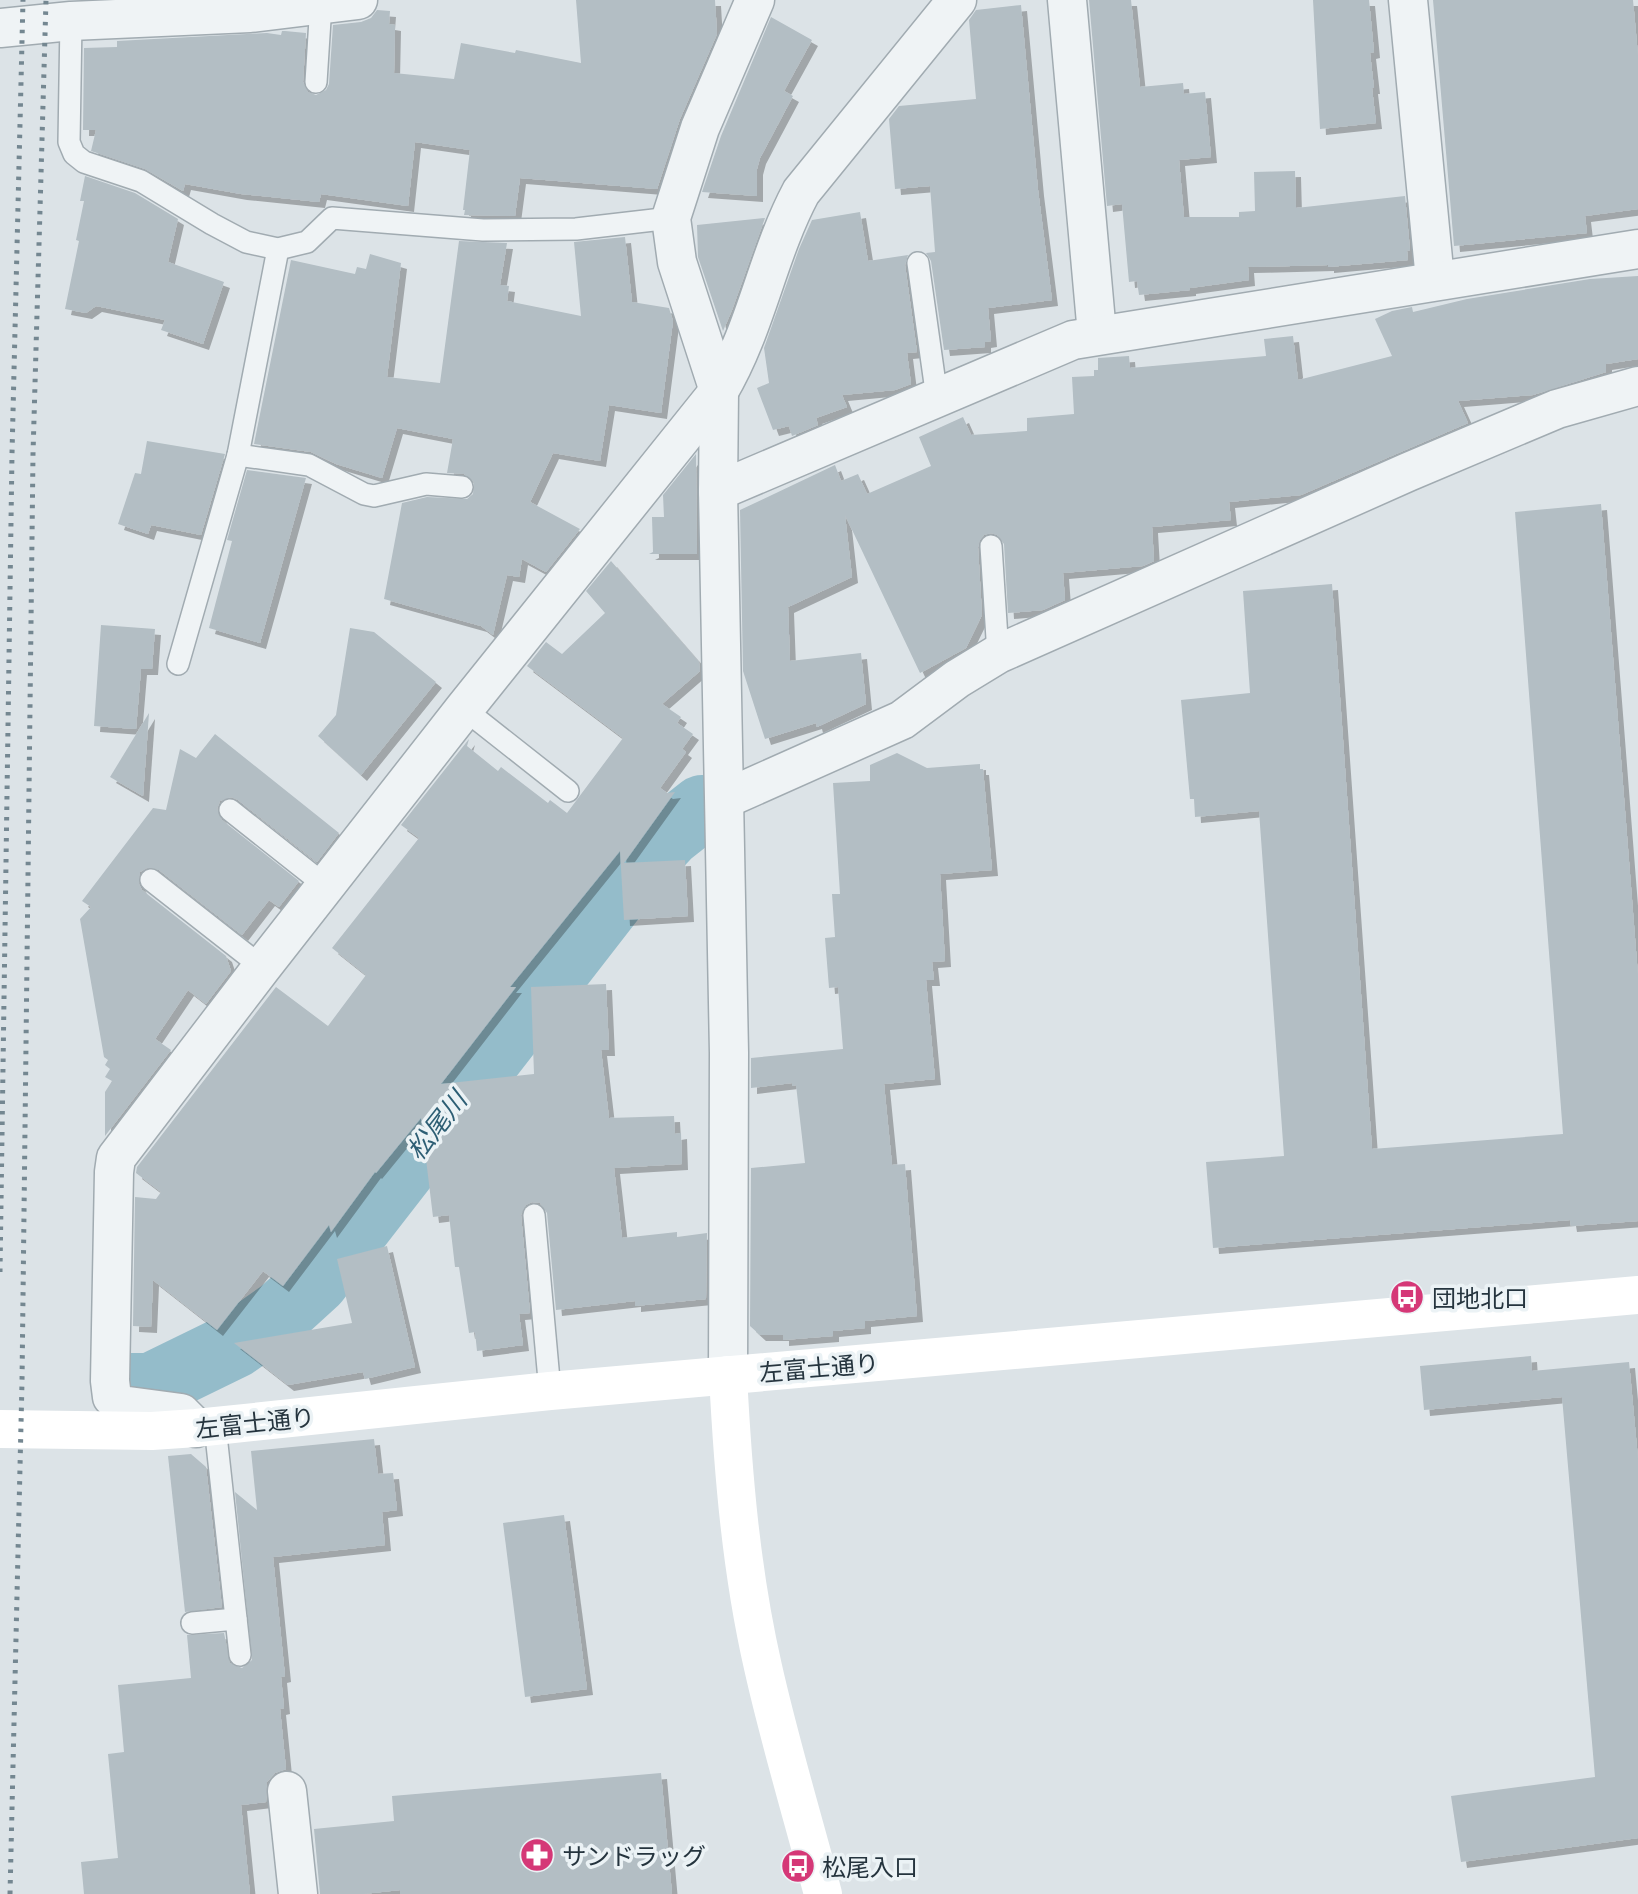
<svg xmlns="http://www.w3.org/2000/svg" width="1638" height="1894" viewBox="0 0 1638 1894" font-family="'Open Sans','Noto Sans JP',sans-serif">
	<defs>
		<filter id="shadow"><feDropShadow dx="6" dy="6" stdDeviation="0" flood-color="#0004"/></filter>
	</defs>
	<rect width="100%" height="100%" fill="#dce3e7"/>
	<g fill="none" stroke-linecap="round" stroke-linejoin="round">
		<path stroke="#94bcca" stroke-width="66" d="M 129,1386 L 151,1386 L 235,1345 L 282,1312 L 316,1281 L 630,876 L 669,834 L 702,808"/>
	</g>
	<g fill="#b3bec4" filter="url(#shadow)">
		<path d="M 576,0 L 715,0 L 717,34 L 680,119 L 657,189 L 520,178 L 515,216 L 464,215 L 465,210 L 463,210 L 470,150 L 415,142 L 408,206 L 321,194 L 319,202 L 241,194 L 185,184 L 183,191 L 145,169 L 91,151 L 96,130 L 83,130 L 84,48 L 117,47 L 117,41 L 267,33 L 281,35 L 282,31 L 285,31 L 306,33 L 303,82 L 308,92 L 316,95 L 326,90 L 329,84 L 333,25 L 361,22 L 371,18 L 377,10 L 390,11 L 389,24 L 395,25 L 394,73 L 454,79 L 461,43 L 515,53 L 516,50 L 581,63 Z"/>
		<path d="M 1089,0 L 1131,0 L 1140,87 L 1183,83 L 1184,94 L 1205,92 L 1211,157 L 1179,160 L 1184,217 L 1239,217 L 1239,212 L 1255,211 L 1254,172 L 1295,171 L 1296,208 L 1405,196 L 1410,250 L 1407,251 L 1408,260 L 1328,267 L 1328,265 L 1248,267 L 1249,280 L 1190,288 L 1190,290 L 1139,295 L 1137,281 L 1129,282 L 1122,204 L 1107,206 Z"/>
		<path d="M 1313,0 L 1369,0 L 1374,52 L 1370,53 L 1374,88 L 1372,88 L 1376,123 L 1320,129 Z"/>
		<path d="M 1433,0 L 1633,0 L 1638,56 L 1638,209 L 1585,216 L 1587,233 L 1454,246 Z"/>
		<path d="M 1021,5 L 1038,190 L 1052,300 L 988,308 L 991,341 L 985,342 L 985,347 L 944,350 L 931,261 L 926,253 L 935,252 L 930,186 L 895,189 L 889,119 L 899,106 L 976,99 L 969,20 L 976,10 Z"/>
		<path d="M 771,17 L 812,40 L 784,91 L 793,96 L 760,158 L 757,169 L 757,196 L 702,192 L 721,136 Z"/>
		<path d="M 85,176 L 135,193 L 178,219 L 168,262 L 224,282 L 203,344 L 161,330 L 165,320 L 96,306 L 86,313 L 65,309 L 79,241 L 76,240 L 84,201 L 80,201 Z"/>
		<path d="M 860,212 L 868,261 L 908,255 L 905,265 L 917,352 L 907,353 L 911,384 L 895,390 L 842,395 L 847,407 L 816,418 L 818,425 L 792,436 L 789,426 L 773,430 L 757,388 L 769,383 L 764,348 L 799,249 L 812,220 Z"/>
		<path d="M 765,218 L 732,310 L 723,331 L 698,257 L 697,225 Z"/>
		<path d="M 625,237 L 632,302 L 669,308 L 673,321 L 661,413 L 609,405 L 600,461 L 553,453 L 530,502 L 580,529 L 546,572 L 522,559 L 519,577 L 507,575 L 493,635 L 481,626 L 384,599 L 402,503 L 427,497 L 467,499 L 473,494 L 474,482 L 464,474 L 447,473 L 453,439 L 397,428 L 382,478 L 336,464 L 311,452 L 254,444 L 291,260 L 355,274 L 357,267 L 366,269 L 370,254 L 401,263 L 387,377 L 440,383 L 459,241 L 507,243 L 500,285 L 509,286 L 507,301 L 581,316 L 574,242 Z"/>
		<path d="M 1638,276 L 1638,359 L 1606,364 L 1606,372 L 1533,395 L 1458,401 L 1468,423 L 1301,495 L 1229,502 L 1231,520 L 1152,527 L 1154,561 L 1143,566 L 1063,573 L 1065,600 L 1043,610 L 1008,613 L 1004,544 L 997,535 L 991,533 L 984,535 L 980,540 L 978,547 L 982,615 L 966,648 L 920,673 L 845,515 L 852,577 L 788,607 L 790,661 L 861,653 L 866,704 L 817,727 L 816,723 L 765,739 L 743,671 L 740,510 L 835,465 L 841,481 L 858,474 L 867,494 L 931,466 L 919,437 L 963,417 L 971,435 L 1027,431 L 1027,418 L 1074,414 L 1072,377 L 1094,376 L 1094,370 L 1098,370 L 1098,358 L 1129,356 L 1130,368 L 1266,356 L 1264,339 L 1293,336 L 1298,380 L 1392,356 L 1375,319 L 1392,311 L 1412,307 L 1413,312 L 1467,299 L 1590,279 Z"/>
		<path d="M 147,441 L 225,454 L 201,535 L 151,525 L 148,534 L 118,524 L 135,473 L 141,474 Z"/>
		<path d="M 696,454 L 697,554 L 649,554 L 653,552 L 652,517 L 664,517 L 663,495 Z"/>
		<path d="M 247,470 L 306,478 L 260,643 L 209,628 L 232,541 L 227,540 Z"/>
		<path d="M 1601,504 L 1638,976 L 1638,1221 L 1571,1226 L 1570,1220 L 1213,1248 L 1206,1162 L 1284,1156 L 1259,811 L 1195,817 L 1194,799 L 1190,799 L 1181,700 L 1250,693 L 1243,591 L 1332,584 L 1372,1149 L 1563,1134 L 1515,512 Z"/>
		<path d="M 611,561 L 699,662 L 700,671 L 662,704 L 681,717 L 677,723 L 693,734 L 682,749 L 686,752 L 660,788 L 667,793 L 675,792 L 624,863 L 685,860 L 688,916 L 624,920 L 620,851 L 510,987 L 516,987 L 441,1084 L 534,1074 L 531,987 L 606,984 L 609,1050 L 601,1050 L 609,1118 L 674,1116 L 675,1134 L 681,1133 L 682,1164 L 614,1168 L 622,1238 L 677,1232 L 677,1237 L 707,1233 L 706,1299 L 635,1306 L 635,1301 L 556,1310 L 547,1213 L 540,1203 L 532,1202 L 526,1205 L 521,1215 L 530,1313 L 519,1314 L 523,1345 L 477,1351 L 475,1332 L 469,1333 L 459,1267 L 455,1267 L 449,1215 L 433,1217 L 421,1118 L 376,1173 L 375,1172 L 331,1232 L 329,1225 L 283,1286 L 263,1271 L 217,1330 L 153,1280 L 151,1327 L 133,1326 L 135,1197 L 156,1199 L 161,1192 L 136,1173 L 137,1167 L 276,987 L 328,1026 L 366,975 L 332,948 L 419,838 L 401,825 L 469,739 L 467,746 L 498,771 L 501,767 L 548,803 L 550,800 L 567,813 L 623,738 L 527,666 L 546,642 L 562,654 L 605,613 L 586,591 Z"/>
		<path d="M 101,625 L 155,629 L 152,669 L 141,669 L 136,729 L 94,726 Z"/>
		<path d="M 350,628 L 374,632 L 436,682 L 361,775 L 318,736 L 336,715 Z"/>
		<path d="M 149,713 L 143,796 L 110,777 Z"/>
		<path d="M 215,734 L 339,833 L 317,862 L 238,800 L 231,797 L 220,801 L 217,809 L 222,820 L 299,881 L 279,907 L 269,900 L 242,935 L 159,870 L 147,868 L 140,872 L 139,884 L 142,890 L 226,956 L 231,971 L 206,1004 L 188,990 L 155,1039 L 171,1050 L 105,1136 L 105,1092 L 112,1081 L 105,1077 L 110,1069 L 105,1065 L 108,1060 L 104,1057 L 80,919 L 91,907 L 82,901 L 153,808 L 166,810 L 180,749 L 196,758 Z"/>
		<path d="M 897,753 L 927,768 L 980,764 L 980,769 L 983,769 L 992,870 L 940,874 L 945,961 L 932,962 L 934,980 L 926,980 L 935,1079 L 884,1084 L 892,1165 L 905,1164 L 917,1316 L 865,1321 L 865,1328 L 833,1331 L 833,1336 L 783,1340 L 783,1335 L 760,1335 L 750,1326 L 751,1168 L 805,1163 L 796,1085 L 792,1086 L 792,1083 L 751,1088 L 751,1058 L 843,1049 L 838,987 L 829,988 L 825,938 L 835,937 L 832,894 L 840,894 L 833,783 L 870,781 L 870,765 Z"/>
		<path d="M 387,1246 L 415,1367 L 365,1379 L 363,1372 L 288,1385 L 234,1343 L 352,1323 L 337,1259 Z"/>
		<path d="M 1531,1356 L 1532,1371 L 1629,1362 L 1638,1459 L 1638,1838 L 1461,1862 L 1451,1796 L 1595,1777 L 1562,1397 L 1424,1410 L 1420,1366 Z"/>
		<path d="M 374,1439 L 378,1474 L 393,1473 L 397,1510 L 382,1512 L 385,1545 L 273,1557 L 285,1676 L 281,1677 L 284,1708 L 280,1709 L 286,1769 L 275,1773 L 267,1782 L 266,1802 L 241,1805 L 250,1894 L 84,1894 L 81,1862 L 118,1858 L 108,1754 L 124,1752 L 118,1685 L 191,1678 L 187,1635 L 224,1633 L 230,1663 L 242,1668 L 252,1660 L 235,1492 L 257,1510 L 251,1451 Z"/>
		<path d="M 191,1454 L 206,1467 L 222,1607 L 185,1612 L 168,1456 Z"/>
		<path d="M 564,1515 L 587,1689 L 525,1697 L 503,1523 Z"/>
		<path d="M 661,1773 L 672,1894 L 400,1894 L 400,1890 L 363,1894 L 320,1894 L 314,1829 L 394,1821 L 392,1796 Z"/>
	</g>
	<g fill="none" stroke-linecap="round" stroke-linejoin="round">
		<g stroke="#a1abb1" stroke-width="24">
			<g id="lane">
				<path d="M 71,21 L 69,142 L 74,154 L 84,162 L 141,181 L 212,224 L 246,242 L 278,249 L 307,242 L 332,218 L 483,230 L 576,229 L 671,218"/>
				<path d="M 316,82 L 321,4"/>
				<path d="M 918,263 L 937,398"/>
				<path d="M 238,455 L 309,465 L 364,494 L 374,496 L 426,484 L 462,487"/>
				<path d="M 991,546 L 998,654"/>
				<path d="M 178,664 L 238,455 L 278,249"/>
				<path d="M 464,709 L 568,791"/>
				<path d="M 230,810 L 326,886"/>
				<path d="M 151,880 L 262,967"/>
				<path d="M 534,1215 L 550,1391"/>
				<path d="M 215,1426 L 240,1655"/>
				<path d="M 192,1623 L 236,1619"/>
			</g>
		</g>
		<g stroke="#a1abb1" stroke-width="41">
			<g id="street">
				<path d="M 1067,0 L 1097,334"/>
				<path d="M 1408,0 L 1435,280"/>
				<path d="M 0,28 L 71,21 L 250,13 L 358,0"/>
				<path d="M 718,491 L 1073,340 L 1638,249"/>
				<path d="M 725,799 L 902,720 L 957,679 L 998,654 L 1408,472 L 1557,409 L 1638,386"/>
				<path d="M 728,1375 L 729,1053 L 718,491 L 719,391 L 677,262 L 671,218 L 700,128 L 755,0"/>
				<path d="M 196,1428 L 181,1413 L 121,1405 L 112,1397 L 110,1381 L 114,1172 L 116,1158 L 262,967 L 464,709 L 719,391 C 756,329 767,256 801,192 L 957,0"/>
				<path d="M 287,1791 L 298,1894"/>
			</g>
		</g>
		<use href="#lane" stroke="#eff3f5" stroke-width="21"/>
		<use href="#street" stroke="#eff3f5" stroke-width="38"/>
		<g stroke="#fff" stroke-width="38">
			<path d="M 728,1375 C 733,1473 741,1571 763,1667 C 780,1743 803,1818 823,1894"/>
			<path d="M 0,1429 L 152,1431 L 196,1428 L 550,1391 L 1638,1295"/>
		</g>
		<g stroke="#748791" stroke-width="5" stroke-dasharray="3.5 7" stroke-linecap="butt">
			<path d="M 0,1272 L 12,454 L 23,0"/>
			<path d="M 10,1894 L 22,1382 L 33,454 L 46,0"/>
		</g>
	</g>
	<defs>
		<g id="bus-disc" transform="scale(1.75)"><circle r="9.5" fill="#d53877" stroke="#ebf2f5"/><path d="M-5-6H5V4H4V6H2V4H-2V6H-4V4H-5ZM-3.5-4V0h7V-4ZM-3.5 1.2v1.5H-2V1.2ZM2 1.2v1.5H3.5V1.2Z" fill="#fff"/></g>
		<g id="pharmacy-disc" transform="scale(1.75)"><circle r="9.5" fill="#d53877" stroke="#ebf2f5"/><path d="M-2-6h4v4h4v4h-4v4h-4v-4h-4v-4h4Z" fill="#fff"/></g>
	</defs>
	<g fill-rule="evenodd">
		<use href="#bus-disc" x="1407" y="1297"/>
		<use href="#pharmacy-disc" x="537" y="1855"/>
		<use href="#bus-disc" x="798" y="1866"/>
	</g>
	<g text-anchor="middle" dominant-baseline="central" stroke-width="7" stroke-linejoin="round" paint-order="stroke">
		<g font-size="24" fill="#25343e" stroke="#ebf2f5" text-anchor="start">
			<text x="1432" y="1297">団地北口</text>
			<text x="562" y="1855">サンドラッグ</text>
			<text x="822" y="1866">松尾入口</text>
		</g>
		<g font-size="24" fill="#25343e" stroke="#ebf2f5">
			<text transform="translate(819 1367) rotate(-5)">左富士通り</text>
			<text transform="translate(255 1422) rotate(-6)">左富士通り</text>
		</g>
		<g font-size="26" font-style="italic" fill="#2d5e74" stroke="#ebf2f5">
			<text transform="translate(436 1125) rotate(-52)">松尾川</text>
		</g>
	</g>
</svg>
